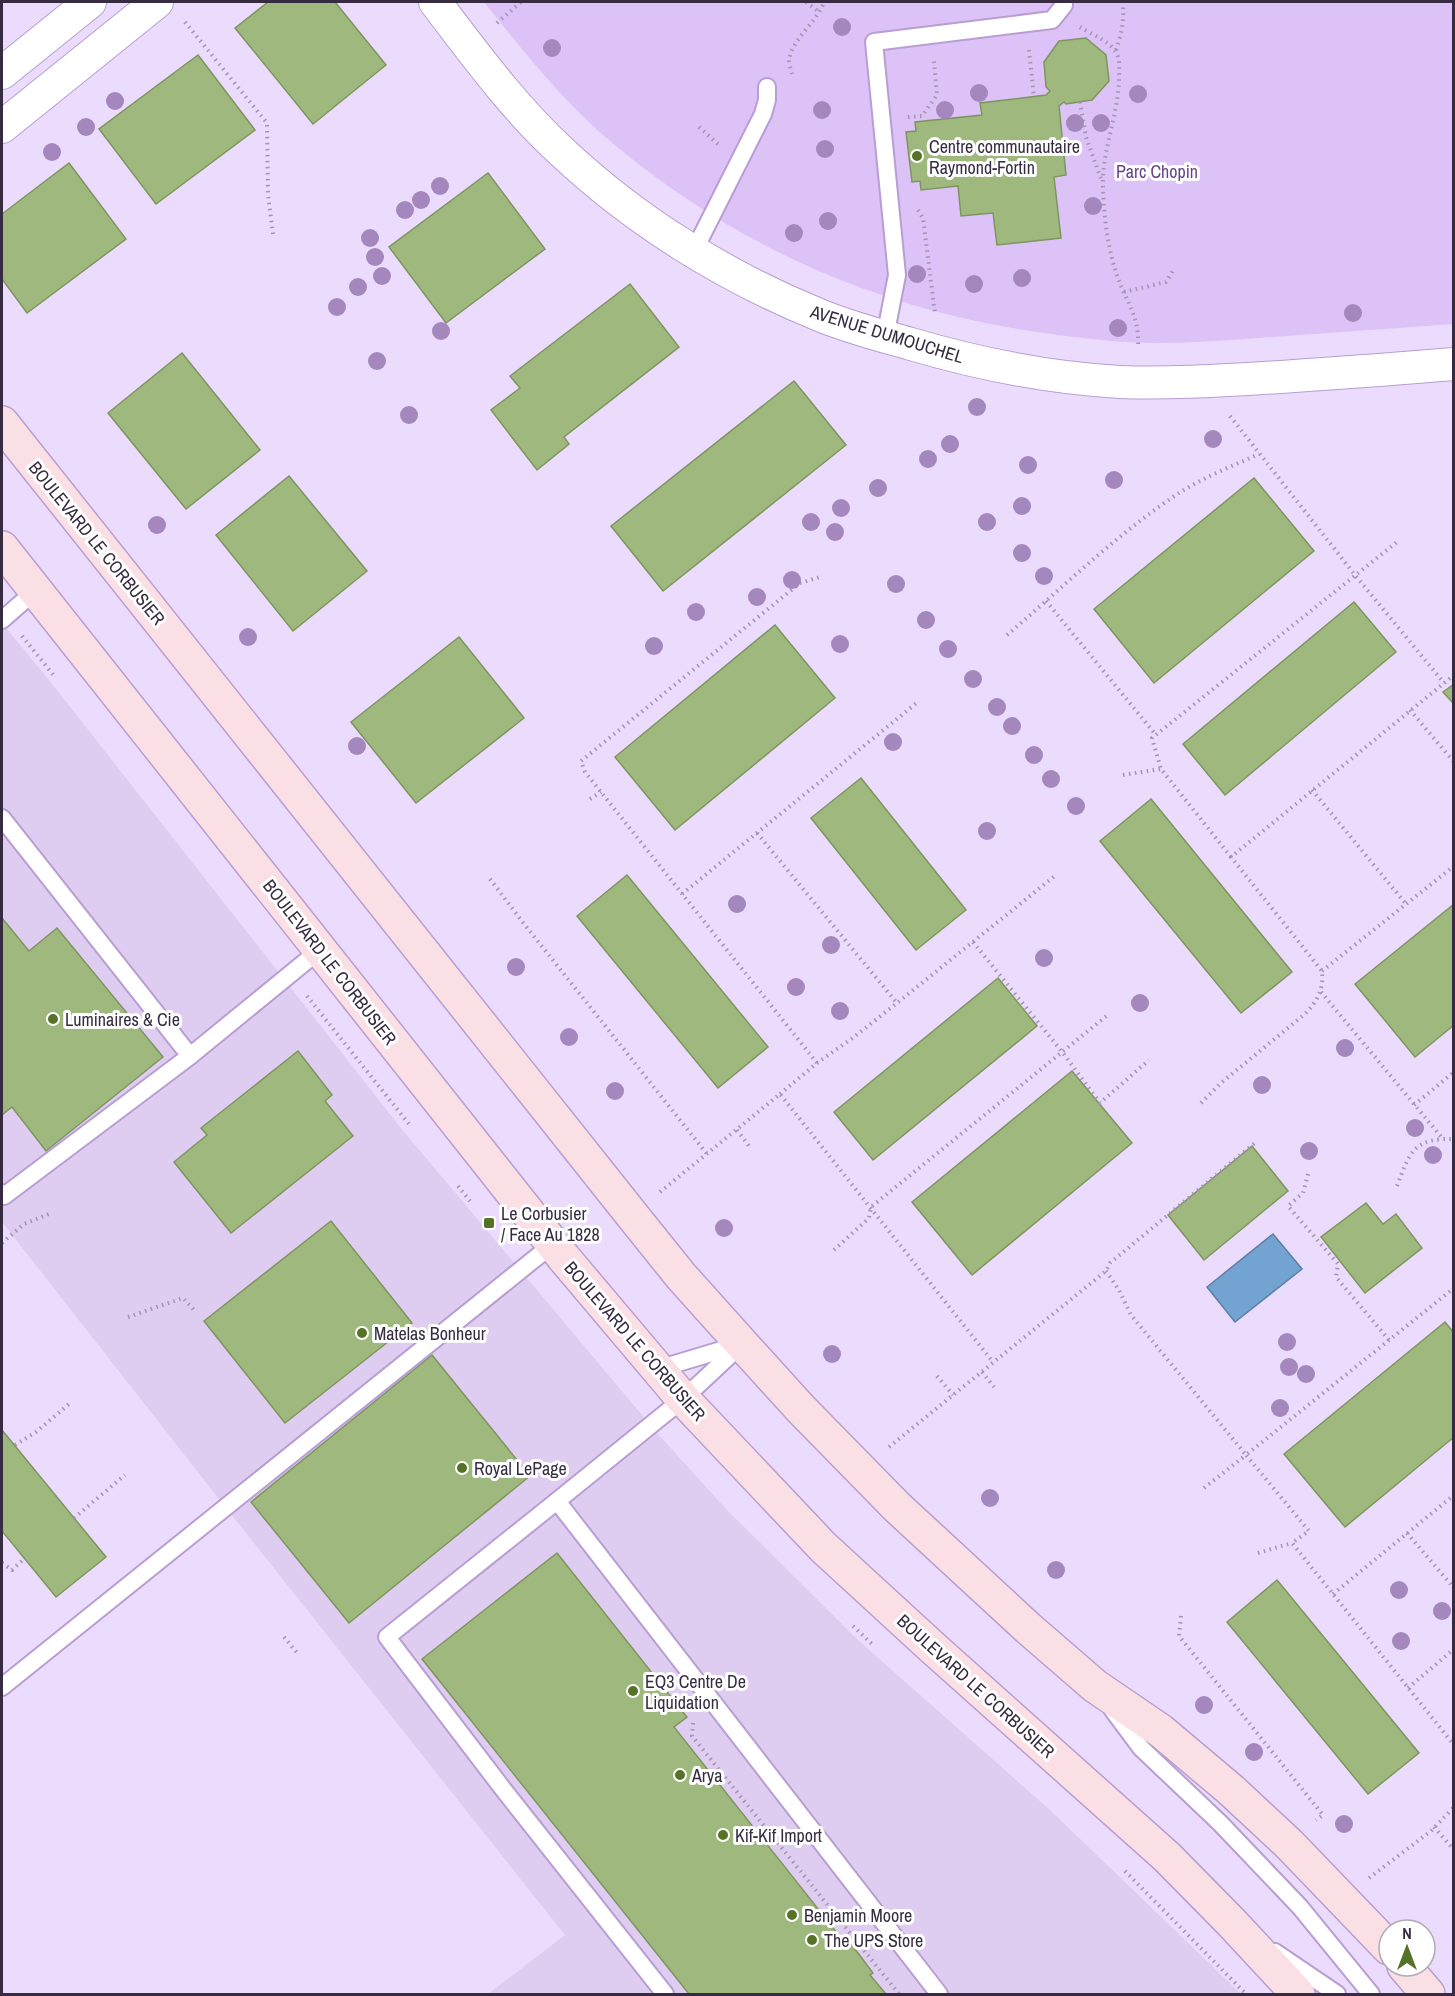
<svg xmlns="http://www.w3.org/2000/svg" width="1455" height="1996" viewBox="0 0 1455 1996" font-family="'Archivo Narrow',sans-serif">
	<rect width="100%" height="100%" fill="#ebdbfc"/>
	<path fill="#dfcdf1" d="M 2,623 L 49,680 L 400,1127 L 658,1434 L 727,1510 L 858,1640 L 1050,1810 L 1241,1994 L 488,1994 L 565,1935 L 208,1485 L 2,1222 Z"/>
	<path fill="#dcc2f6" d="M 484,2 L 1453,2 L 1453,324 C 1398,328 1342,332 1286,336 C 1242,339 1199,343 1156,343 C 1123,343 1090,339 1058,335 C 892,314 745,253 616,146 C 566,105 524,52 484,2 Z"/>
	<path fill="#72a3d1" stroke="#607fa6" stroke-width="1.5" d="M 1273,1234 L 1302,1269 L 1235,1322 L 1207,1287 Z"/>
	<g fill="#9eb87d" stroke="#7f9561" stroke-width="1.5">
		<path d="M 268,2 L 335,2 L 386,65 L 313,124 L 235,28 Z"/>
		<path d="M 1086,38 L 1106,55 L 1109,81 L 1092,100 L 1066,104 L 1064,102 L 1059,106 L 1066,175 L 1054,177 L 1061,238 L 997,245 L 993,213 L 961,216 L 958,186 L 921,190 L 920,181 L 912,182 L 906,132 L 916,131 L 915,122 L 982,115 L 980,103 L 1046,95 L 1050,91 L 1046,87 L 1044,62 L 1059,41 Z"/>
		<path d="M 198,55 L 255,130 L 156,204 L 99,129 Z"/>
		<path d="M 69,163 L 126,239 L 27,313 L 2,279 L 2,214 Z"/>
		<path d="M 488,173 L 545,249 L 446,323 L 389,247 Z"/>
		<path d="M 630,284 L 679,347 L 564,437 L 569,444 L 537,470 L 491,410 L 520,388 L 510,376 Z"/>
		<path d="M 182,353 L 260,450 L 186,509 L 108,413 Z"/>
		<path d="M 794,381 L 846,445 L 663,591 L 611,526 Z"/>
		<path d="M 289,476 L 367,571 L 293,631 L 216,535 Z"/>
		<path d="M 1254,478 L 1314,551 L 1154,683 L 1094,609 Z"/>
		<path d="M 1354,602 L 1396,652 L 1225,795 L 1183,744 Z"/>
		<path d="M 775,625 L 835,698 L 675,830 L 615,757 Z"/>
		<path d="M 459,637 L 524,718 L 416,803 L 351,722 Z"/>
		<path d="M 1454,684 L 1454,704 L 1443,692 Z"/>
		<path d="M 861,778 L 966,910 L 916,950 L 811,818 Z"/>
		<path d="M 1151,799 L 1292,972 L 1241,1013 L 1100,841 Z"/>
		<path d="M 627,875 L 768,1047 L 718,1088 L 577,916 Z"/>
		<path d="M 1454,904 L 1454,1025 L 1415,1057 L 1355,984 Z"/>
		<path d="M 2,918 L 29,951 L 57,928 L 163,1057 L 46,1151 L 12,1107 L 2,1115 Z"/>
		<path d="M 998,978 L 1037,1026 L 873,1160 L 834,1112 Z"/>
		<path d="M 298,1051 L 332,1095 L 325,1101 L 353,1136 L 231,1233 L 174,1162 L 207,1135 L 201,1128 Z"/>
		<path d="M 1072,1071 L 1132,1143 L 972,1275 L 912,1202 Z"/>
		<path d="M 1252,1146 L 1288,1191 L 1204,1260 L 1168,1215 Z"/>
		<path d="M 1366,1203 L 1383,1224 L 1396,1214 L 1422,1248 L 1365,1293 L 1321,1237 Z"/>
		<path d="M 331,1221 L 412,1323 L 285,1423 L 204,1321 Z"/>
		<path d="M 1445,1322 L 1454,1333 L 1454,1437 L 1345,1527 L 1284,1454 Z"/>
		<path d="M 432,1355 L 530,1476 L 349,1623 L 251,1502 Z"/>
		<path d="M 2,1430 L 106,1557 L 56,1597 L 2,1531 Z"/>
		<path d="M 557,1553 L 687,1717 L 674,1727 L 845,1943 L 848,1941 L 858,1953 L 873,1973 L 870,1975 L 886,1994 L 689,1994 L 422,1659 Z"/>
		<path d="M 1277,1580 L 1419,1753 L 1368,1794 L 1227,1622 Z"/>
	</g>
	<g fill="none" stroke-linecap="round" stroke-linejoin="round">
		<g stroke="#b89ed2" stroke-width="20">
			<g id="lane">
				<path d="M 694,251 L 763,114 L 767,100 L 767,87"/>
				<path d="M 885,337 L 897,275 L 874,42 L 1052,20 L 1064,5 L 1064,2"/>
				<path d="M 2,620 L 35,591"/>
				<path d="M 2,818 L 190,1056 L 321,949"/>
				<path d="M 2,1193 L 4,1196 L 190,1056"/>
				<path d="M 742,1344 L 683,1399 L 557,1501 L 939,1994"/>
				<path d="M 658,1369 L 738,1345"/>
				<path d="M 557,1501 L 387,1637 L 503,1789 L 665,1994"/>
				<path d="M 2,1687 L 553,1244"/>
				<path d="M 1112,1709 L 1141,1748 L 1220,1823 L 1300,1907 L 1371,1994"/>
				<path d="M 1275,1952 L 1337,1994"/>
			</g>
		</g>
		<g stroke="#b89ed2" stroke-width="34">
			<g id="street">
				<path d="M 435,2 C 474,53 513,107 561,151 C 634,220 724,276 817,314 C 847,327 879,335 911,344 C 979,364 1049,378 1120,382 C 1174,384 1228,380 1281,377 C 1339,373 1396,369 1454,364"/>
				<path d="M 2,73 L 90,2"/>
				<path d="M 2,127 L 157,2"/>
			</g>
		</g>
		<g stroke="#b89ed2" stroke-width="36">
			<g id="secondary">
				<path d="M 2,423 L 632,1215 L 681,1276 L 742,1344 L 801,1409 L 897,1507 L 1028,1628 L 1095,1686 L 1161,1731 L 1231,1790 L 1289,1844 L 1389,1948"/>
				<path d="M 2,548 L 564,1258 L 683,1399 L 823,1547 L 933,1648 L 1167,1857 L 1232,1923 L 1298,1994"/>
				<path d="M 1404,1966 L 1428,1994"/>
			</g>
		</g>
		<g stroke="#a395b1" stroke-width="4" stroke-dasharray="1.5 4.5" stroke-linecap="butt">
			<path d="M 806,2 L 819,12"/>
			<path d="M 185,22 L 267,123 L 268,195 L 273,234"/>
			<path d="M 497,23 L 521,2"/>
			<path d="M 1080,27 C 1092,35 1114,42 1118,57 C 1120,64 1119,72 1119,80 C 1118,116 1101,154 1103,188 C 1104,215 1107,243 1115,269 C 1123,298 1140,314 1138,347"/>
			<path d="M 1029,50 L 1034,97"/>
			<path d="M 1116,50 C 1122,34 1124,19 1123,2"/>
			<path d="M 792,74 C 791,70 789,64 789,60 C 792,39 817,22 824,2"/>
			<path d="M 1080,102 L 1086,137 L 1101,179"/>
			<path d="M 908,117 L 922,116 L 937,95 L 934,61"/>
			<path d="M 699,127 L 719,145"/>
			<path d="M 918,210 L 923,218 L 935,314"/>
			<path d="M 1124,292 L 1166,282 L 1174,269"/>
			<path d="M 1230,416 L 1355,575 L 1444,683"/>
			<path d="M 1046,601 L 1156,735"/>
			<path d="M 1007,635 C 1061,589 1114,537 1173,497 C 1199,479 1230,467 1259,454"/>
			<path d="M 22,636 L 55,677"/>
			<path d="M 1410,710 L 1454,762"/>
			<path d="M 1123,775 L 1161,769"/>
			<path d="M 1312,790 L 1406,904"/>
			<path d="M 590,799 L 601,792"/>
			<path d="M 757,833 L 897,1003"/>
			<path d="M 1231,857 L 1161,769 L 1152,738 L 1397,542"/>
			<path d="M 490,879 L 521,920 L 707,1154"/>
			<path d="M 682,894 L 919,701"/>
			<path d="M 973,942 L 1063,1053 L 1100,1103 L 1149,1060"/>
			<path d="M 1322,971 L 1454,866"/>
			<path d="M 1321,992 L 1443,1139"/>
			<path d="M 307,996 L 409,1124"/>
			<path d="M 817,1063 L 585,772 L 581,761 L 800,583 L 820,577"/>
			<path d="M 780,1094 L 817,1063 L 854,1037 L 897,1003 L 1056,875"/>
			<path d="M 1201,1103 L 1221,1083 L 1305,1014 C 1317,1001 1324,990 1322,971 L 1231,857 L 1454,675"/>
			<path d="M 1414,1105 L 1454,1072"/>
			<path d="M 737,1130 L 749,1146"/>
			<path d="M 1308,1174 L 1303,1193 L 1288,1206 L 1338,1264 L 1336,1277 L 1389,1340"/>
			<path d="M 458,1186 L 470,1201"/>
			<path d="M 1397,1186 C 1410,1152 1413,1138 1454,1139"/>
			<path d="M 660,1192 L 780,1094 L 993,1362"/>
			<path d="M 2,1243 L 24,1224 L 49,1214"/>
			<path d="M 834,1250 L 869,1218 L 871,1207 L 1109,1014"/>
			<path d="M 1106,1271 L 1119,1290 L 1131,1315 L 1246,1455 L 1454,1288"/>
			<path d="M 128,1317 L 183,1298 L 195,1311"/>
			<path d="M 982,1372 L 994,1387"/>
			<path d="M 937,1376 L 953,1395"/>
			<path d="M 15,1445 L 36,1432 L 69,1404"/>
			<path d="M 889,1447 L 1106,1271 L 1110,1263 L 1256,1142"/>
			<path d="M 1204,1488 L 1246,1455 L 1309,1531 L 1292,1543 L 1454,1745"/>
			<path d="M 74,1518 L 125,1475"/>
			<path d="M 1407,1533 L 1454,1588"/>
			<path d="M 1258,1553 L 1292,1543"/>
			<path d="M 2,1563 L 12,1570 L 24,1559"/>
			<path d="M 1333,1594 L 1454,1495"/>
			<path d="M 1181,1616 L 1179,1636 L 1323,1815 L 1316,1820"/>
			<path d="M 853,1626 L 872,1644"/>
			<path d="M 284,1637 L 298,1654"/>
			<path d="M 1408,1688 L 1454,1649"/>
			<path d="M 693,1723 L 692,1736 L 899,1994"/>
			<path d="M 1434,1827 L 1454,1850"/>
			<path d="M 1125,1871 L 1246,1994"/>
			<path d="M 1369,1878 L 1431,1831 L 1454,1807"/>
		</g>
		<use href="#lane" stroke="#fff" stroke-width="16"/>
		<use href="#street" stroke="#fff" stroke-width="32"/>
		<use href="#secondary" stroke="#fadfe4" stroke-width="33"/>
	</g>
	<g fill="#a487bd">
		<circle cx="842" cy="27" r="9"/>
		<circle cx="552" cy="48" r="9"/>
		<circle cx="979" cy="93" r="9"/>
		<circle cx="1138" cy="94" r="9"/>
		<circle cx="115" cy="101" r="9"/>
		<circle cx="822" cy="110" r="9"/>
		<circle cx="945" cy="110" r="9"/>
		<circle cx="1075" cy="123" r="9"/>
		<circle cx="1101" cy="123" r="9"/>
		<circle cx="86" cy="127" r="9"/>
		<circle cx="825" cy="149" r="9"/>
		<circle cx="52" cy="152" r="9"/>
		<circle cx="440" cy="186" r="9"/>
		<circle cx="421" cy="200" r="9"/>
		<circle cx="1093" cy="206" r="9"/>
		<circle cx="405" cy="210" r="9"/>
		<circle cx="828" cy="221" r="9"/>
		<circle cx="794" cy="233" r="9"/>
		<circle cx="370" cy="238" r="9"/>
		<circle cx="375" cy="257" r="9"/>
		<circle cx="917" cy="274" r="9"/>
		<circle cx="382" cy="276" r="9"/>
		<circle cx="1022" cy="278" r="9"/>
		<circle cx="974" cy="284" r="9"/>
		<circle cx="358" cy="287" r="9"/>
		<circle cx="337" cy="307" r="9"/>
		<circle cx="1353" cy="313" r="9"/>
		<circle cx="1118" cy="328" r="9"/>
		<circle cx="441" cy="331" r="9"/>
		<circle cx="377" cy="361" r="9"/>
		<circle cx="977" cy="407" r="9"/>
		<circle cx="409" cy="415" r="9"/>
		<circle cx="1213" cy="439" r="9"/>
		<circle cx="950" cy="444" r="9"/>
		<circle cx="928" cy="459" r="9"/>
		<circle cx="1028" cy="465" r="9"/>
		<circle cx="1114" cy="480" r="9"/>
		<circle cx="878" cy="488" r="9"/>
		<circle cx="1022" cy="506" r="9"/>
		<circle cx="841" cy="508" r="9"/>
		<circle cx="811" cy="522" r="9"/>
		<circle cx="987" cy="522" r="9"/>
		<circle cx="157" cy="525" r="9"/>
		<circle cx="835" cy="532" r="9"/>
		<circle cx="1022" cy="553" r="9"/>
		<circle cx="1044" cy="576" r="9"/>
		<circle cx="792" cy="580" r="9"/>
		<circle cx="896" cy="584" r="9"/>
		<circle cx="757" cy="597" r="9"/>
		<circle cx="696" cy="612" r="9"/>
		<circle cx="926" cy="620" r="9"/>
		<circle cx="248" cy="637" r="9"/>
		<circle cx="840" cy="644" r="9"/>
		<circle cx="654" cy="646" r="9"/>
		<circle cx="948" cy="649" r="9"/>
		<circle cx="973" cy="679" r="9"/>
		<circle cx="997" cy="707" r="9"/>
		<circle cx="1012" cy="726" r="9"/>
		<circle cx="893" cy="742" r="9"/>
		<circle cx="357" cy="746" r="9"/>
		<circle cx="1034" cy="755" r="9"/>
		<circle cx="1051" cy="779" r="9"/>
		<circle cx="1076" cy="806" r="9"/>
		<circle cx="987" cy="831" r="9"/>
		<circle cx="737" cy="904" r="9"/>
		<circle cx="831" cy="945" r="9"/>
		<circle cx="1044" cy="958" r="9"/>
		<circle cx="516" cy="967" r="9"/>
		<circle cx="796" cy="987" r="9"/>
		<circle cx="1140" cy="1003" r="9"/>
		<circle cx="840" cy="1011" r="9"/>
		<circle cx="569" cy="1037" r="9"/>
		<circle cx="1345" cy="1048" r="9"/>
		<circle cx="1262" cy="1085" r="9"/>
		<circle cx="615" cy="1091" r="9"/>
		<circle cx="1415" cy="1128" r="9"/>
		<circle cx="1309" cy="1151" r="9"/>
		<circle cx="1433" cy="1155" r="9"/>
		<circle cx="724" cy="1228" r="9"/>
		<circle cx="1287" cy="1342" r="9"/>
		<circle cx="832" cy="1354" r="9"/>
		<circle cx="1289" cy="1367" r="9"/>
		<circle cx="1306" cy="1374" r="9"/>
		<circle cx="1280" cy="1408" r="9"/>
		<circle cx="990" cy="1498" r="9"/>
		<circle cx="1056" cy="1570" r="9"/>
		<circle cx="1399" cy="1590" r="9"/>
		<circle cx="1442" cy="1611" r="9"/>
		<circle cx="1401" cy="1641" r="9"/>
		<circle cx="1204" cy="1705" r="9"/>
		<circle cx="1254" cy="1752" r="9"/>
		<circle cx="1344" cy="1824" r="9"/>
	</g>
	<g fill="#567227" stroke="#fff" stroke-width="2">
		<circle cx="917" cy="156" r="6"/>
		<circle cx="53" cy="1019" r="6"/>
		<rect x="483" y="1217" width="12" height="12" rx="3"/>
		<circle cx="362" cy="1333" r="6"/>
		<circle cx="462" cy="1468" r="6"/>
		<circle cx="633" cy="1691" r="6"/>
		<circle cx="680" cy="1775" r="6"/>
		<circle cx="723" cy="1835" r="6"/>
		<circle cx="792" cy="1915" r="6"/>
		<circle cx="812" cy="1940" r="6"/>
	</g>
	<g text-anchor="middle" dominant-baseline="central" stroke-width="6" stroke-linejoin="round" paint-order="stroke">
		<g font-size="18" fill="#362b40" stroke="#fff" text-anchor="start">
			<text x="929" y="146">Centre communautaire<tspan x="929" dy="21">Raymond-Fortin</tspan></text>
			<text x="65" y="1019">Luminaires &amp; Cie</text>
			<text x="501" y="1213">Le Corbusier<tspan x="501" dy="21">/ Face Au 1828</tspan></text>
			<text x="374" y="1333">Matelas Bonheur</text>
			<text x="474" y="1468">Royal LePage</text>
			<text x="645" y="1681">EQ3 Centre De<tspan x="645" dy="21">Liquidation</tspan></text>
			<text x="692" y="1775">Arya</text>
			<text x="735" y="1835">Kif-Kif Import</text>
			<text x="804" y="1915">Benjamin Moore</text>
			<text x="824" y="1940">The UPS Store</text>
		</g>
		<g font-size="18" fill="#694389" stroke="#fff">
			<text x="1157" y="171">Parc Chopin</text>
		</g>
		<g font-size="18" fill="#362b40" stroke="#fff">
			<text transform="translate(887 334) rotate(17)">AVENUE DUMOUCHEL</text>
			<text transform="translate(97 543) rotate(51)">BOULEVARD LE CORBUSIER</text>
			<text transform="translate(330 962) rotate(52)">BOULEVARD LE CORBUSIER</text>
			<text transform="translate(635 1341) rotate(49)">BOULEVARD LE CORBUSIER</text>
			<text transform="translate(976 1686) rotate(42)">BOULEVARD LE CORBUSIER</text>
		</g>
	</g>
	<rect width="1455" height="1996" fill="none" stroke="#362b40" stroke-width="6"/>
	<g transform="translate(1407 1948)"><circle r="28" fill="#ffffff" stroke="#afaab3" stroke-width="1.5"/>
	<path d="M0-4.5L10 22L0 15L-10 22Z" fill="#567227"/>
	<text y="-9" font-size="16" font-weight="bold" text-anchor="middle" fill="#362b40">N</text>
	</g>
</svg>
